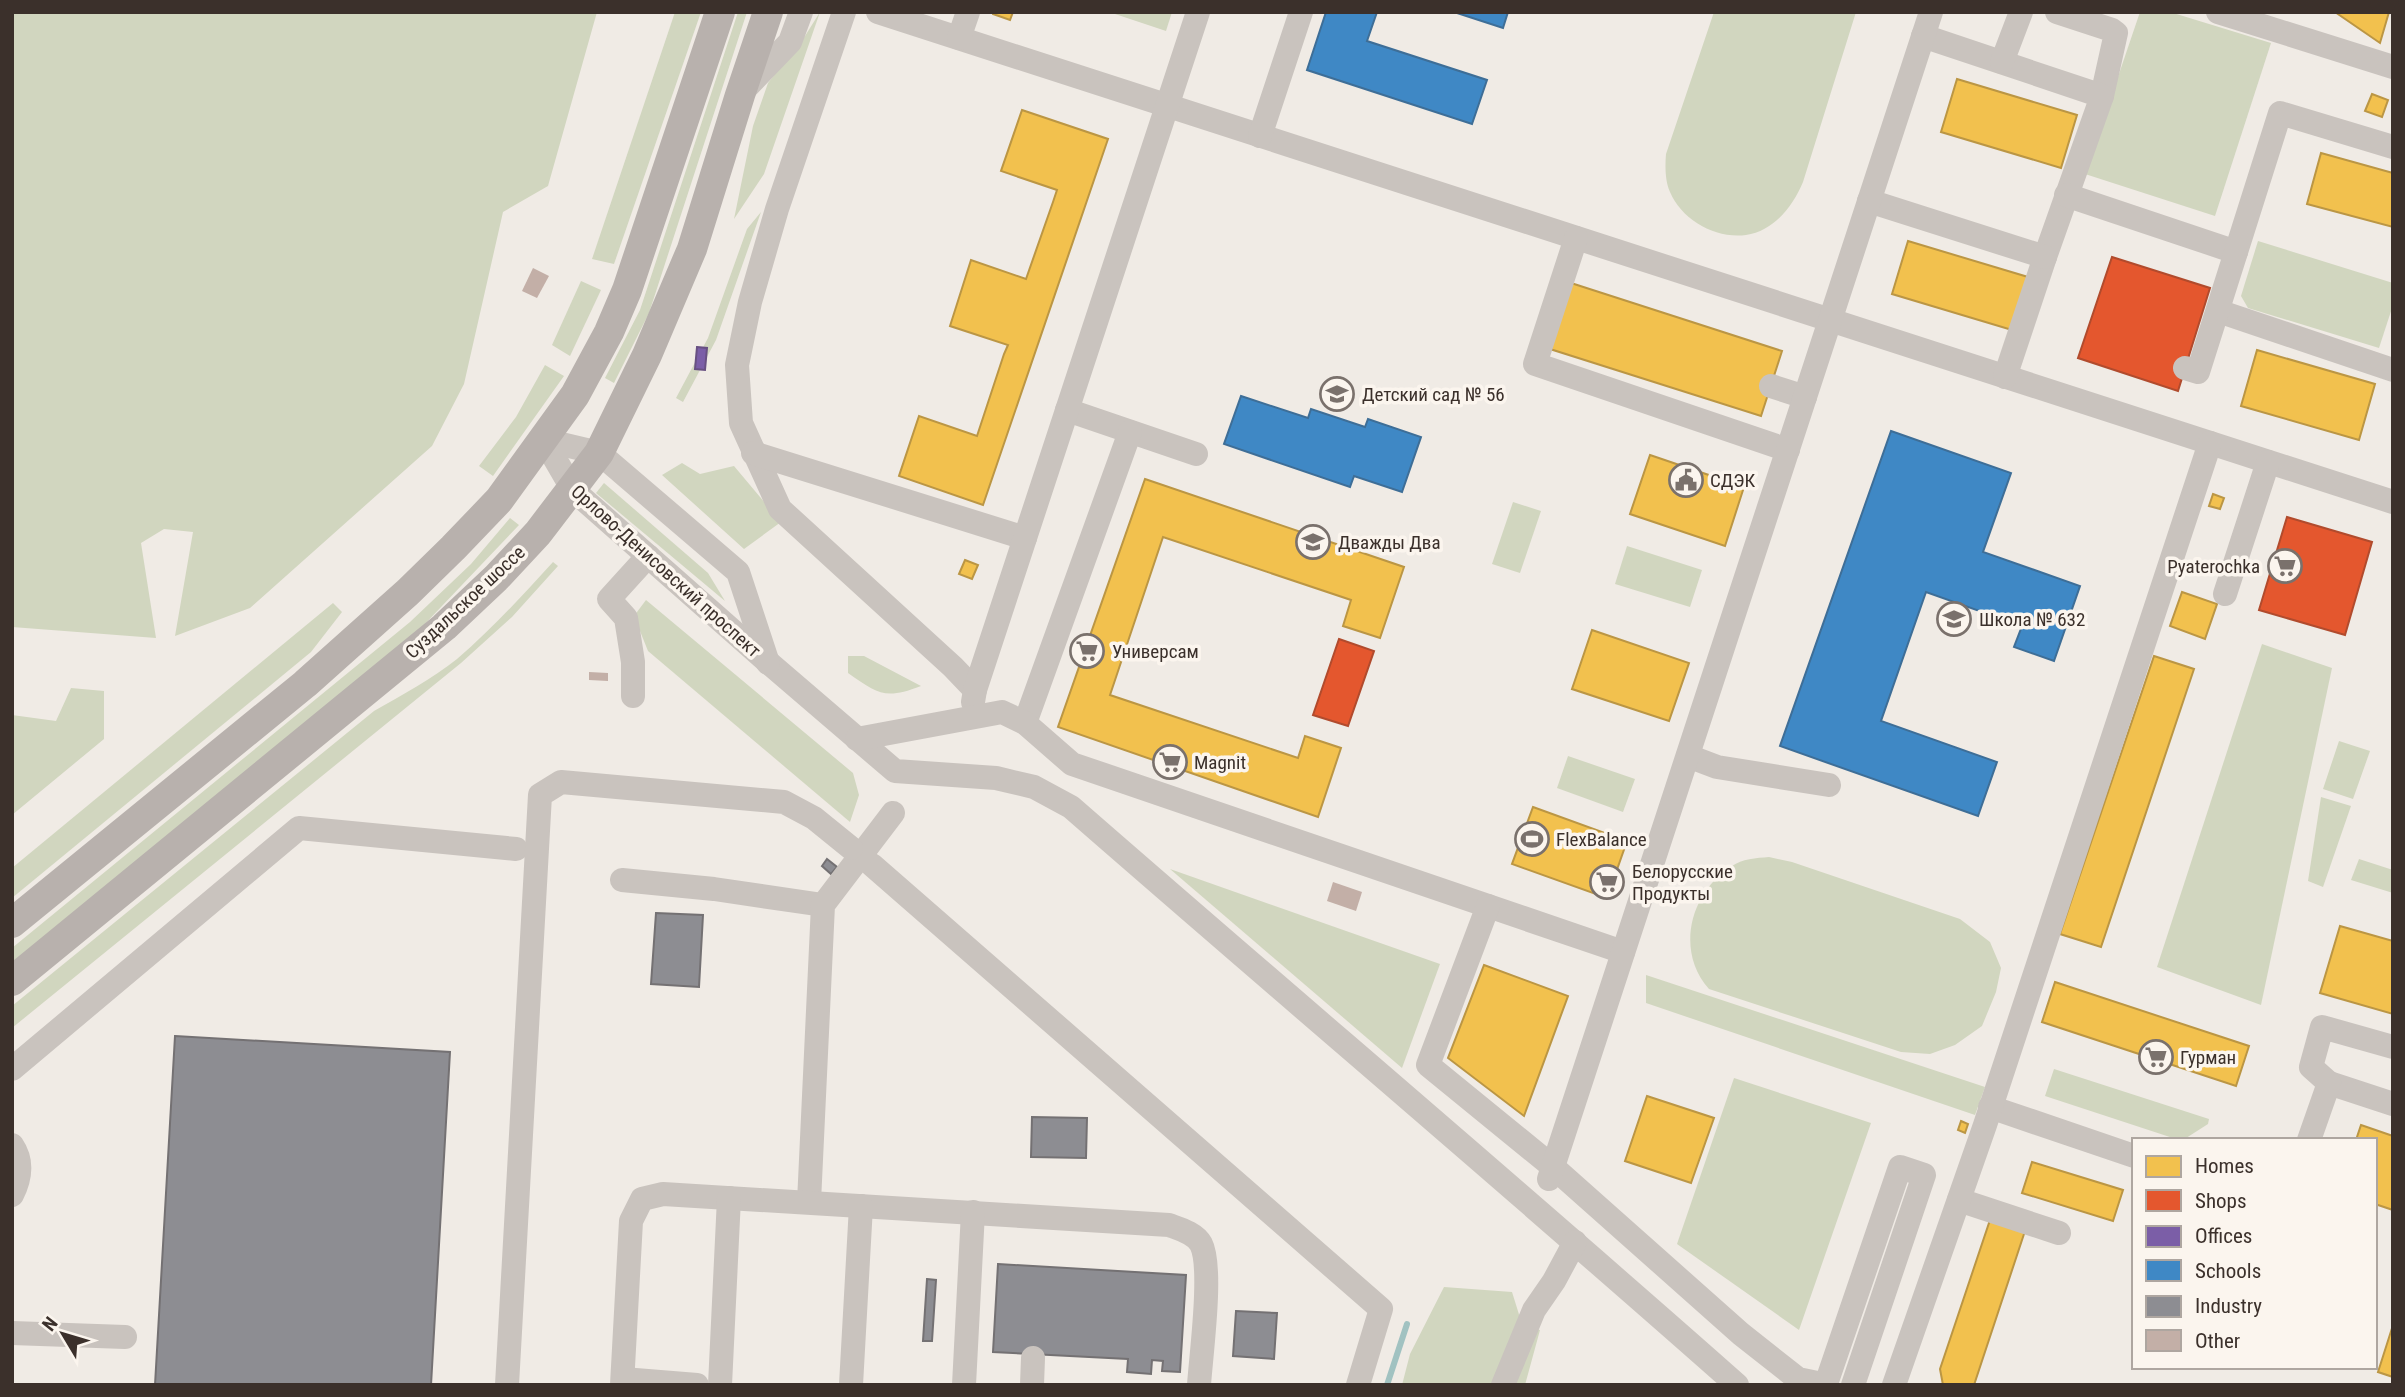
<svg xmlns="http://www.w3.org/2000/svg" width="2405" height="1397" viewBox="0 0 2405 1397" font-family="'Roboto Condensed',sans-serif">
	<rect width="100%" height="100%" fill="#f0ebe5"/>
	<g fill="#d1d6bf">
		<path d="M 12,12 L 597,12 L 548,186 L 503,212 L 464,384 L 432,446 L 250,608 L 175,636 L 193,532 L 164,529 L 141,543 L 156,638 L 12,627 Z"/>
		<path d="M 675,12 L 701,12 L 614,264 L 592,259 Z"/>
		<path d="M 738,12 L 747,12 L 649,313 L 614,383 L 605,378 L 640,310 Z"/>
		<path d="M 820,12 L 764,174 L 734,219 L 753,126 L 768,83 L 805,36 Z"/>
		<path d="M 1109,12 L 1172,12 L 1166,31 Z"/>
		<path d="M 1714,12 L 1856,12 L 1803,182 C 1793,206 1774,231 1746,235 C 1715,239 1682,220 1670,192 C 1665,181 1665,166 1666,154 Z"/>
		<path d="M 2140,12 L 2170,12 L 2271,43 L 2215,216 L 2085,174 Z"/>
		<path d="M 761,212 L 716,340 L 683,402 L 676,398 L 708,338 L 747,229 Z"/>
		<path d="M 2258,241 L 2393,283 L 2393,305 L 2379,348 L 2248,308 L 2241,296 Z"/>
		<path d="M 581,281 L 601,290 L 570,356 L 552,345 Z"/>
		<path d="M 545,365 L 564,376 L 493,476 L 479,466 L 516,417 Z"/>
		<path d="M 682,463 L 700,474 L 734,466 L 781,522 L 744,549 L 662,475 Z"/>
		<path d="M 604,483 L 708,573 L 725,601 L 596,493 Z"/>
		<path d="M 1513,502 L 1541,511 L 1520,573 L 1492,564 Z"/>
		<path d="M 510,518 L 519,525 L 422,627 L 12,963 L 12,948 L 410,622 L 471,564 Z"/>
		<path d="M 1627,546 L 1702,570 L 1690,607 L 1615,584 Z"/>
		<path d="M 553,562 L 558,566 L 512,617 L 461,663 L 12,1028 L 12,1006 L 374,711 C 402,695 432,679 457,659 C 492,629 522,596 553,562 Z"/>
		<path d="M 646,600 L 853,773 L 859,795 L 850,822 L 648,651 L 634,616 Z"/>
		<path d="M 333,603 L 342,612 L 311,652 L 12,898 L 12,868 Z"/>
		<path d="M 2262,644 L 2332,668 L 2261,1005 L 2157,967 Z"/>
		<path d="M 848,656 L 864,656 L 921,686 C 885,700 878,694 848,673 Z"/>
		<path d="M 71,688 L 104,691 L 104,739 L 12,815 L 12,715 L 56,721 Z"/>
		<path d="M 2339,741 L 2370,751 L 2353,799 L 2323,789 Z"/>
		<path d="M 1568,756 L 1635,779 L 1623,812 L 1557,788 Z"/>
		<path d="M 2321,797 L 2351,806 L 2323,887 L 2308,881 Z"/>
		<path d="M 1769,857 L 1792,862 L 1960,919 L 1990,942 L 2001,968 L 1996,992 L 1982,1026 L 1955,1045 L 1930,1054 L 1901,1052 L 1709,989 C 1675,951 1690,892 1732,866 C 1742,859 1756,858 1769,857 Z"/>
		<path d="M 2359,859 L 2393,870 L 2393,893 L 2351,880 Z"/>
		<path d="M 1170,869 L 1440,964 L 1402,1068 Z"/>
		<path d="M 1646,975 L 1985,1087 L 1975,1115 L 1646,1003 Z"/>
		<path d="M 2054,1069 L 2209,1119 L 2208,1124 L 2183,1140 L 2179,1140 L 2045,1096 Z"/>
		<path d="M 1734,1078 L 1871,1123 L 1799,1330 L 1677,1244 Z"/>
		<path d="M 1444,1287 L 1512,1292 L 1522,1324 L 1540,1330 L 1525,1385 L 1402,1385 L 1410,1354 Z"/>
	</g>
	<g fill="#f2c14e" stroke="#bb9644" stroke-width="2">
		<path d="M 993,12 L 1013,12 L 1010,20 L 993,14 Z"/>
		<path d="M 2335,12 L 2389,12 L 2380,43 Z"/>
		<path d="M 1957,79 L 2077,115 L 2061,168 L 1941,132 Z"/>
		<path d="M 2372,94 L 2388,100 L 2382,117 L 2365,111 Z"/>
		<path d="M 1022,110 L 1108,139 L 983,505 L 899,476 L 919,416 L 977,436 L 1004,354 L 1008,345 L 950,326 L 971,260 L 1026,279 L 1053,202 L 1057,190 L 1001,171 Z"/>
		<path d="M 2321,153 L 2393,173 L 2393,227 L 2307,204 Z"/>
		<path d="M 1908,241 L 2028,277 L 2012,330 L 1892,294 Z"/>
		<path d="M 1571,283 L 1782,351 L 1761,416 L 1550,349 Z"/>
		<path d="M 2257,350 L 2375,384 L 2359,440 L 2241,406 Z"/>
		<path d="M 1650,455 L 1744,487 L 1725,546 L 1630,514 Z"/>
		<path d="M 1145,479 L 1404,567 L 1380,638 L 1343,626 L 1351,600 L 1163,537 L 1110,695 L 1298,758 L 1305,736 L 1341,748 L 1318,817 L 1058,727 Z"/>
		<path d="M 2213,494 L 2224,498 L 2220,509 L 2209,506 Z"/>
		<path d="M 965,560 L 978,565 L 972,579 L 959,574 Z"/>
		<path d="M 2182,592 L 2217,604 L 2205,639 L 2170,626 Z"/>
		<path d="M 1592,630 L 1689,663 L 1669,721 L 1572,689 Z"/>
		<path d="M 2154,656 L 2194,669 L 2101,947 L 2060,934 Z"/>
		<path d="M 1533,807 L 1627,841 L 1607,898 L 1512,864 Z"/>
		<path d="M 2340,926 L 2393,941 L 2393,1014 L 2320,993 Z"/>
		<path d="M 1484,965 L 1568,996 L 1524,1116 L 1448,1058 Z"/>
		<path d="M 2055,982 L 2249,1046 L 2236,1086 L 2042,1022 Z"/>
		<path d="M 1647,1096 L 1714,1118 L 1691,1183 L 1625,1161 Z"/>
		<path d="M 1961,1121 L 1968,1124 L 1965,1133 L 1958,1130 Z"/>
		<path d="M 2361,1125 L 2393,1136 L 2393,1210 L 2375,1204 L 2375,1140 L 2356,1140 Z"/>
		<path d="M 2032,1162 L 2123,1190 L 2113,1221 L 2022,1193 Z"/>
		<path d="M 1990,1220 L 2025,1231 L 1974,1385 L 1943,1385 L 1940,1369 Z"/>
		<path d="M 2393,1325 L 2393,1377 L 2378,1372 Z"/>
	</g>
	<g fill="#e4572e" stroke="#b14b2d" stroke-width="2">
		<path d="M 2112,257 L 2210,288 L 2178,391 L 2078,358 Z"/>
		<path d="M 2287,517 L 2372,542 L 2345,635 L 2259,610 Z"/>
		<path d="M 1339,639 L 1374,651 L 1348,726 L 1313,715 Z"/>
	</g>
	<path fill="#7b5ea7" stroke="#685082" stroke-width="2" d="M 697,347 L 707,348 L 705,370 L 695,369 Z"/>
	<g fill="#3f88c5" stroke="#3e6e97" stroke-width="2">
		<path d="M 1326,12 L 1377,12 L 1367,41 L 1487,80 L 1472,124 L 1307,70 Z"/>
		<path d="M 1454,12 L 1508,12 L 1503,28 Z"/>
		<path d="M 1241,396 L 1308,418 L 1311,409 L 1365,427 L 1368,419 L 1421,437 L 1402,492 L 1354,476 L 1350,487 L 1224,444 Z"/>
		<path d="M 1891,431 L 2011,473 L 1983,552 L 2080,586 L 2054,661 L 2014,647 L 2022,626 L 1926,592 L 1881,721 L 1997,762 L 1978,816 L 1780,746 Z"/>
	</g>
	<g fill="#8d8d92" stroke="#747173" stroke-width="2">
		<path d="M 827,859 L 837,867 L 831,874 L 822,866 Z"/>
		<path d="M 656,913 L 703,915 L 699,987 L 651,984 Z"/>
		<path d="M 175,1036 L 450,1052 L 431,1385 L 155,1385 Z"/>
		<path d="M 1032,1117 L 1087,1118 L 1086,1158 L 1031,1157 Z"/>
		<path d="M 998,1264 L 1186,1275 L 1180,1372 L 1162,1371 L 1163,1361 L 1152,1360 L 1151,1374 L 1127,1372 L 1128,1359 L 993,1352 Z"/>
		<path d="M 927,1279 L 936,1280 L 932,1341 L 923,1341 Z"/>
		<path d="M 1236,1311 L 1277,1313 L 1274,1359 L 1233,1356 Z"/>
	</g>
	<g fill="none" stroke-linecap="round" stroke-linejoin="round">
		<path stroke="#a1c2c1" stroke-width="6" d="M 1387,1385 L 1407,1324"/>
	</g>
	<g fill="#c3afa7">
		<path d="M 533,268 L 549,276 L 537,298 L 522,291 Z"/>
		<path d="M 589,672 L 608,673 L 608,681 L 589,680 Z"/>
		<path d="M 1333,882 L 1362,892 L 1356,911 L 1327,901 Z"/>
	</g>
	<g fill="none" stroke-linecap="round" stroke-linejoin="round">
		<g stroke="#c9c3be" stroke-width="24">
			<path d="M 844,12 L 777,209 L 750,302 L 737,365 L 741,423 L 780,509 L 953,667 L 975,690"/>
			<path d="M 878,12 L 2393,502"/>
			<path d="M 2057,12 L 2112,30 L 2116,33 L 2102,96"/>
			<path d="M 2218,12 L 2393,67"/>
			<path d="M 1923,36 L 2102,96 L 2045,257 L 2005,377"/>
			<path d="M 959,38 L 968,12"/>
			<path d="M 2002,62 L 2021,12"/>
			<path d="M 742,92 L 790,42 L 801,12"/>
			<path d="M 1260,136 L 1301,12"/>
			<path d="M 2066,195 L 2236,252"/>
			<path d="M 1869,201 L 2045,257"/>
			<path d="M 1576,238 L 1535,364 L 1788,450"/>
			<path d="M 2218,311 L 2393,370"/>
			<path d="M 2185,368 L 2198,372 L 2280,113 L 2393,147"/>
			<path d="M 1771,386 L 1805,397"/>
			<path d="M 1067,410 L 1196,454"/>
			<path d="M 544,440 L 573,490 L 769,663 L 895,771 L 996,778 L 1034,787 L 1071,807 C 1292,1000 1517,1190 1737,1385"/>
			<path d="M 544,440 L 599,453 L 738,572 L 768,663"/>
			<path d="M 753,453 L 1025,538"/>
			<path d="M 2225,594 L 2268,462"/>
			<path d="M 633,696 L 633,662 L 626,618 L 609,599 L 648,556"/>
			<path d="M 973,702 L 975,690 L 1198,12"/>
			<path d="M 1025,723 L 1130,432"/>
			<path d="M 857,739 L 1002,712 L 1025,723 L 1072,764 L 1623,952"/>
			<path d="M 1688,756 L 1717,767 L 1829,785"/>
			<path d="M 872,865 L 1381,1309 L 1358,1385"/>
			<path d="M 622,880 L 714,889 L 823,905"/>
			<path d="M 1488,906 L 1428,1065 L 1553,1167 L 1741,1334 L 1798,1379 L 1827,1385"/>
			<path d="M 12,1069 L 299,828 L 516,849"/>
			<path d="M 2329,1083 L 2393,1104"/>
			<path d="M 1990,1107 L 2134,1156"/>
			<path d="M 2309,1140 L 2329,1083 L 2311,1067 L 2322,1027 L 2393,1047"/>
			<path d="M 12,1145 C 23,1161 20,1179 12,1195"/>
			<path d="M 1549,1179 L 1931,12"/>
			<path d="M 1959,1200 L 2059,1233"/>
			<path d="M 809,1202 L 823,905 L 893,813"/>
			<path d="M 12,1333 L 125,1337"/>
			<path d="M 623,1379 L 697,1385"/>
			<path d="M 1826,1384 L 1900,1167 L 1924,1175 L 1853,1385"/>
			<path d="M 507,1385 L 540,795 L 561,782 L 784,802 L 814,818 L 851,848"/>
			<path d="M 622,1385 L 631,1221 L 642,1199 L 663,1194 L 1169,1225 C 1180,1229 1195,1233 1201,1244 C 1213,1267 1201,1355 1199,1385"/>
			<path d="M 720,1385 L 729,1198"/>
			<path d="M 851,1385 L 861,1206"/>
			<path d="M 964,1385 L 973,1212"/>
			<path d="M 1032,1385 L 1033,1358"/>
			<path d="M 1503,1385 L 1534,1310 L 1554,1281 L 1575,1242"/>
			<path d="M 1894,1385 L 1985,1125 L 2210,443"/>
		</g>
		<g stroke="#b8b1ad" stroke-width="30">
			<path d="M 12,923 L 305,684 L 408,592 L 453,548 L 499,500 L 575,395 L 609,332 L 627,290 L 720,12"/>
			<path d="M 12,981 L 444,627 L 496,578 L 538,533 L 599,453 L 647,355 L 692,249 L 740,95 L 768,12"/>
		</g>
	</g>
	<defs>
		<g id="school-ring" transform="scale(1.75)"><circle r="9.5" fill="#fbf5ee" stroke="#7a716c" stroke-width="1.5"/><path d="M0-5L7-2L0 1L-7-2ZM-4 1L0 2.5L4 1V4Q0 6-4 4Z" fill="#7a716c"/></g>
		<g id="civic-ring" transform="scale(1.75)"><circle r="9.5" fill="#fbf5ee" stroke="#7a716c" stroke-width="1.5"/><path d="M-.6-6.5H3V-4.5H.6V-3L4-1V1h2V6H-6V1h2V-1L-.6-3ZM-1.2 2.5V6h2.4V2.5Z" fill="#7a716c"/></g>
		<g id="supermarket-ring" transform="scale(1.75)"><circle r="9.5" fill="#fbf5ee" stroke="#7a716c" stroke-width="1.5"/><path d="M-6-5.5h2.5l.6 2H6L4.5 2H-2.5L-4.4-4H-6ZM-1.5 3.2a1.3 1.3 0 1 0 .1 0ZM3 3.2a1.3 1.3 0 1 0 .1 0Z" fill="#7a716c"/></g>
		<g id="stadium-ring" transform="scale(1.75)"><circle r="9.5" fill="#fbf5ee" stroke="#7a716c" stroke-width="1.5"/><path d="M0-5a6.5 5 0 1 0 0 10a6.5 5 0 1 0 0-10ZM-3.5-1.8h7v3.6h-7Z" fill="#7a716c"/></g>
	</defs>
	<g fill-rule="evenodd">
		<use href="#school-ring" x="1337" y="394"/>
		<use href="#civic-ring" x="1686" y="480"/>
		<use href="#school-ring" x="1313" y="542"/>
		<use href="#supermarket-ring" x="2285" y="566"/>
		<use href="#school-ring" x="1954" y="619"/>
		<use href="#supermarket-ring" x="1087" y="651"/>
		<use href="#supermarket-ring" x="1170" y="762"/>
		<use href="#stadium-ring" x="1532" y="839"/>
		<use href="#supermarket-ring" x="1607" y="882"/>
		<use href="#supermarket-ring" x="2156" y="1057"/>
	</g>
	<g text-anchor="middle" dominant-baseline="central" stroke-width="7" stroke-linejoin="round" paint-order="stroke">
		<g font-size="19" fill="#3b302b" stroke="#fbf5ee" text-anchor="start">
			<text x="1362" y="394">Детский сад № 56</text>
			<text x="1710" y="480">СДЭК</text>
			<text x="1338" y="542">Дважды Два</text>
			<text x="2260" y="566" text-anchor="end">Pyaterochka</text>
			<text x="1979" y="619">Школа № 632</text>
			<text x="1112" y="651">Универсам</text>
			<text x="1194" y="762">Magnit</text>
			<text x="1556" y="839">FlexBalance</text>
			<text x="1632" y="871">Белорусские<tspan x="1632" dy="22">Продукты</tspan></text>
			<text x="2180" y="1057">Гурман</text>
		</g>
		<g font-size="19" fill="#3b302b" stroke="#fbf5ee">
			<text transform="translate(666 571) rotate(42)">Орлово-Денисовский проспект</text>
			<text transform="translate(465 602) rotate(-43)">Суздальское шоссе</text>
		</g>
	</g>
	<rect width="2405" height="1397" fill="none" stroke="#3b302b" stroke-width="28"/>
	<rect x="2132" y="1138" width="245" height="231" fill="#fbf5ee" stroke="#aea6a0" stroke-width="2"/>
	<rect x="2146" y="1156" width="35" height="21" fill="#f2c14e" stroke="#aea6a0" stroke-width="2"/>
	<text x="2195" y="1173" font-size="21" fill="#3b302b">Homes</text>
	<rect x="2146" y="1190" width="35" height="21" fill="#e4572e" stroke="#aea6a0" stroke-width="2"/>
	<text x="2195" y="1208" font-size="21" fill="#3b302b">Shops</text>
	<rect x="2146" y="1226" width="35" height="21" fill="#7b5ea7" stroke="#aea6a0" stroke-width="2"/>
	<text x="2195" y="1243" font-size="21" fill="#3b302b">Offices</text>
	<rect x="2146" y="1260" width="35" height="21" fill="#3f88c5" stroke="#aea6a0" stroke-width="2"/>
	<text x="2195" y="1278" font-size="21" fill="#3b302b">Schools</text>
	<rect x="2146" y="1296" width="35" height="21" fill="#8d8d92" stroke="#aea6a0" stroke-width="2"/>
	<text x="2195" y="1313" font-size="21" fill="#3b302b">Industry</text>
	<rect x="2146" y="1330" width="35" height="21" fill="#c3afa7" stroke="#aea6a0" stroke-width="2"/>
	<text x="2195" y="1348" font-size="21" fill="#3b302b">Other</text>
	<g transform="translate(63 1334) rotate(308)" stroke="#fbf5ee" stroke-width="5" paint-order="stroke">
	<path d="M0-5L12 26L0 18L-12 26Z" fill="#3b302b"/>
	<text y="-10" font-size="19" font-weight="bold" text-anchor="middle" fill="#3b302b">N</text>
	</g>
</svg>
